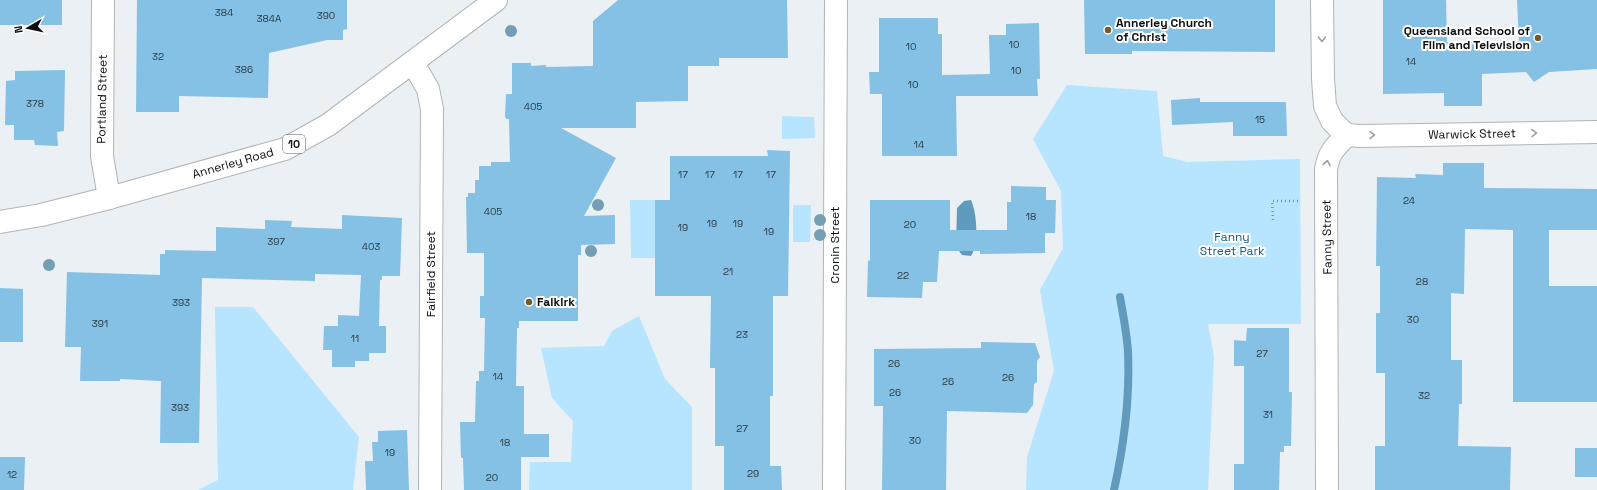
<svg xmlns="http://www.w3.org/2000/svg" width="1597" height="490" viewBox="0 0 1597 490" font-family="'Space Grotesk',sans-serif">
	<rect width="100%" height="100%" fill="#eaf0f4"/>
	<g fill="#b7e4ff">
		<path d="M 1067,85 L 1157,91 L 1163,156 L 1187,162 L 1300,159 L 1301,324 L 1208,324 L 1214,357 L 1208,490 L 1026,490 L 1027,457 L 1054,371 L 1040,290 L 1063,248 L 1061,191 L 1033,139 Z"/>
		<path d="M 782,116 L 814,117 L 815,138 L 782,139 Z"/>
		<path d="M 630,200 L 668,200 L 668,258 L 631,258 Z"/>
		<path d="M 793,205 L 811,205 L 810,242 L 793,242 Z"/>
		<path d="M 215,307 L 253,307 L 359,437 L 353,490 L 198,490 L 218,480 Z"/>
		<path d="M 639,316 L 665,379 L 692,407 L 692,490 L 529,490 L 530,462 L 571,462 L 573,421 L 552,398 L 541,348 L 604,346 L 612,331 Z"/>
	</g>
	<path fill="#609abc" d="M 971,200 C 977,213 979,244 971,256 L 962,255 L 956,247 L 957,208 L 964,201 Z"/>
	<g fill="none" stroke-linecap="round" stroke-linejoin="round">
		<path stroke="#609abc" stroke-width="8" d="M 1114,490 C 1124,445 1130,398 1128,352 C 1127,334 1123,315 1120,297"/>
	</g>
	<g fill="#85c1e4">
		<rect x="0" y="0" width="62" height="25"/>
		<path d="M 137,0 L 347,0 L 347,29 L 343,30 L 343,40 L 327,40 L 269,53 L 268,98 L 179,96 L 179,112 L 136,112 Z"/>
		<path d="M 618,0 L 787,0 L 788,58 L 719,58 L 719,66 L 688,66 L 688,101 L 636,102 L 636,128 L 561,128 L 616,158 L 584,216 L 615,215 L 615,244 L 581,245 L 581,255 L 578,255 L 578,321 L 519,321 L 519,328 L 517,328 L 516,386 L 524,386 L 524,434 L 549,434 L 549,457 L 521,457 L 521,490 L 464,490 L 463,458 L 461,458 L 460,422 L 475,422 L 476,381 L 479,381 L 479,371 L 484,371 L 485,318 L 480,318 L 480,296 L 484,296 L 484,253 L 467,253 L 466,197 L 468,197 L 468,193 L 475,193 L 475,180 L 479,180 L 479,166 L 491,166 L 491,162 L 510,162 L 509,119 L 506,119 L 505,116 L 506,94 L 512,94 L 512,63 L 531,63 L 531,66 L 546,65 L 546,67 L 593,66 L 593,21 Z"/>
		<path d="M 1084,0 L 1275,0 L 1275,52 L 1132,51 L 1132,54 L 1085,54 Z"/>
		<path d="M 1383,0 L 1446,0 L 1447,42 L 1519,43 L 1517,0 L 1597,0 L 1597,69 L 1549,72 L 1534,82 L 1526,72 L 1482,74 L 1482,106 L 1444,106 L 1444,93 L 1383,94 Z"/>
		<path d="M 879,18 L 938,18 L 938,34 L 942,34 L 942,75 L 990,74 L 989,35 L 1006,35 L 1006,24 L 1039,23 L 1040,79 L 1037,79 L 1038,96 L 956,96 L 957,156 L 882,156 L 882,94 L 870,94 L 869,72 L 879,72 Z"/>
		<path d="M 65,70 L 64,131 L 57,132 L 58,146 L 35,145 L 34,140 L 14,140 L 14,125 L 5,125 L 6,81 L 15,80 L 15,71 Z"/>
		<path d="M 1200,98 L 1200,102 L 1286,102 L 1287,136 L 1233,136 L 1233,122 L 1172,125 L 1171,100 Z"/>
		<path d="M 767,150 L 790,151 L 788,296 L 773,296 L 773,396 L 770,396 L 770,466 L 781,466 L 782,490 L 724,490 L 724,446 L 715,446 L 715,368 L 710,368 L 711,296 L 655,296 L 655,200 L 670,200 L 670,156 L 768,156 Z"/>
		<path d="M 1443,163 L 1484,163 L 1484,188 L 1597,189 L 1597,230 L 1549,230 L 1549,286 L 1597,286 L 1597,402 L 1513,402 L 1513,230 L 1465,229 L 1464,294 L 1451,293 L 1451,360 L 1462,360 L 1462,404 L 1459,404 L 1458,446 L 1511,447 L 1510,490 L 1375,490 L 1375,446 L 1385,446 L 1385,373 L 1376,373 L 1376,313 L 1380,313 L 1380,266 L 1376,266 L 1377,177 L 1416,178 L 1415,174 L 1443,175 Z"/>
		<path d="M 1011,186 L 1046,187 L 1046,200 L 1056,200 L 1055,233 L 1045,233 L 1045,253 L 980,254 L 980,251 L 939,251 L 937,282 L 923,282 L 922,298 L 867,297 L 868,260 L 870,261 L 870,200 L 950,200 L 950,230 L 1007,230 L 1007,202 L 1011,202 Z"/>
		<path d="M 342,215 L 402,218 L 400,276 L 382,276 L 382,280 L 380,280 L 379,326 L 386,326 L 386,353 L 369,353 L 369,361 L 355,361 L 355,367 L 332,367 L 332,350 L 323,350 L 324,326 L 338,326 L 338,315 L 359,316 L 361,275 L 315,274 L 315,281 L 202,278 L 199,443 L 160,443 L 161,381 L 120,379 L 120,381 L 80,381 L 81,347 L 65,347 L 67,272 L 160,275 L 160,254 L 165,254 L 165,250 L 216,251 L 216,227 L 265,229 L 265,220 L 292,221 L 291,227 L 342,229 Z"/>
		<path d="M 0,288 L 23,289 L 23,342 L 0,342 Z"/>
		<path d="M 1247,328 L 1289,328 L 1289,392 L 1292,392 L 1291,446 L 1284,446 L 1284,452 L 1280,452 L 1279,490 L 1234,490 L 1234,464 L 1244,464 L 1244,366 L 1234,366 L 1234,340 L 1246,341 Z"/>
		<path d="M 981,342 L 1035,343 L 1040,357 L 1037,361 L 1037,382 L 1034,384 L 1033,405 L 1027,413 L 947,411 L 946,490 L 882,490 L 883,406 L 874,406 L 874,349 L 981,348 Z"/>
		<path d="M 407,430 L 409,490 L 366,490 L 365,461 L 373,461 L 372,442 L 378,442 L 378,431 Z"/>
		<rect x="1575" y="448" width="22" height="29"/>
		<path d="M 0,457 L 25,457 L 24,490 L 0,490 Z"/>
	</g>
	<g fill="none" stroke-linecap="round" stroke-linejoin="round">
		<g stroke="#afb5b8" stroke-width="24">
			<g id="minor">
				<path d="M 103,0 L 102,156 L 109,198"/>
				<path d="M 1322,0 L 1323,79 L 1325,106 L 1332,121 L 1343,132 L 1347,135 L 1360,136 L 1597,132"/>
				<path d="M 413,63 L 428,89 L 432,109 L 430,490"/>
				<path d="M 834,490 L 836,0"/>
				<path d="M 1327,490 L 1326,169 C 1329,152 1335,147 1347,135"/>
			</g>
		</g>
		<g stroke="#afb5b8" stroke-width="24">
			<path id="major" d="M 0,222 L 41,215 L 109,198 L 285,149 L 328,125 L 496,0"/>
		</g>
		<path stroke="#898d90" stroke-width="2.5" stroke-dasharray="1 3" stroke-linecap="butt" d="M 1273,220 L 1272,201 L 1301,201"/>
		<use href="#minor" stroke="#fff" stroke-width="22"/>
		<use href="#major" stroke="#fff" stroke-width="22"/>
	</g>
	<g fill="#739eb3">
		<circle cx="511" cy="31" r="6"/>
		<circle cx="598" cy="205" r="6"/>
		<circle cx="820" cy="220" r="6"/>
		<circle cx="820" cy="235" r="6"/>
		<circle cx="591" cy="251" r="6"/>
		<circle cx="49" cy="265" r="6"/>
	</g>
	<defs><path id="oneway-chevron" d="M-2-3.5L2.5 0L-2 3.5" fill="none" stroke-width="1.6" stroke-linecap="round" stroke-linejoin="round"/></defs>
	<g stroke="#9d9e9f">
		<use href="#oneway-chevron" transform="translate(1322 39) rotate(90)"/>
		<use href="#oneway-chevron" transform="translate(1534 133) rotate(-1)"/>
		<use href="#oneway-chevron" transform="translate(1372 135) rotate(-1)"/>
		<use href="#oneway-chevron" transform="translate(1327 163) rotate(-80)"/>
	</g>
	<g fill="#725c2c" stroke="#fff" stroke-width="1.5">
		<circle cx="1108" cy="30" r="4"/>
		<circle cx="1538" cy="38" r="4"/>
		<circle cx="529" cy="302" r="4"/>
	</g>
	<g text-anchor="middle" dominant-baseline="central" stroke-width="4" stroke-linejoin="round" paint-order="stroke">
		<g font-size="10" fill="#2a3a44">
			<text x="224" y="12">384</text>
			<text x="326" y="15">390</text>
			<text x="269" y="18">384A</text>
			<text x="1014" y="44">10</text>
			<text x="911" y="46">10</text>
			<text x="158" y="56">32</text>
			<text x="1411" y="61">14</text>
			<text x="244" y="69">386</text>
			<text x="1016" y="70">10</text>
			<text x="913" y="84">10</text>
			<text x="35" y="103">378</text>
			<text x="533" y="106">405</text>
			<text x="1260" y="119">15</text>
			<text x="919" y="144">14</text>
			<text x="683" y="174">17</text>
			<text x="710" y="174">17</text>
			<text x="738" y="174">17</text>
			<text x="771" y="174">17</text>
			<text x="1409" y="200">24</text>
			<text x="493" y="211">405</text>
			<text x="1031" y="216">18</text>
			<text x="712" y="223">19</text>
			<text x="738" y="223">19</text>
			<text x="910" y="224">20</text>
			<text x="683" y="227">19</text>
			<text x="769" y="231">19</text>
			<text x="276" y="241">397</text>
			<text x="371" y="246">403</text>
			<text x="728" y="271">21</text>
			<text x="903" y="275">22</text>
			<text x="1422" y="281">28</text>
			<text x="181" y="302">393</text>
			<text x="1413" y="319">30</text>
			<text x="100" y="323">391</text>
			<text x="742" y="334">23</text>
			<text x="355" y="338">11</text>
			<text x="1262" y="353">27</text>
			<text x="894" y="363">26</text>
			<text x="498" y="376">14</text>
			<text x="1008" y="377">26</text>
			<text x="948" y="381">26</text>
			<text x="895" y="392">26</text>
			<text x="1424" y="395">32</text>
			<text x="180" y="407">393</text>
			<text x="1268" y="414">31</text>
			<text x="742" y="428">27</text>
			<text x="915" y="440">30</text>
			<text x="505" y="442">18</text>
			<text x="390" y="452">19</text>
			<text x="753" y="473">29</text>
			<text x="12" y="474">12</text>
			<text x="492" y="477">20</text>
		</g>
		<rect fill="#fff" stroke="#545657" stroke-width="1" x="283" y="135" width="22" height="18" rx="3"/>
		<g font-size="11" font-weight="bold" fill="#0b0d0f">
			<text x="294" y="144">10</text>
		</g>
		<g font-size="12" font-weight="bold" fill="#0b0d0f" stroke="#fff" text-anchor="start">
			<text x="1116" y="23">Annerley Church<tspan x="1116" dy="14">of Christ</tspan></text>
			<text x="1530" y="31" text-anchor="end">Queensland School of<tspan x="1530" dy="14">Film and Television</tspan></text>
			<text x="537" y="302">Falkirk</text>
		</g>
		<g font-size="12" fill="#0b0d0f" stroke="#fff">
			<text transform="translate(102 99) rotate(-89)">Portland Street</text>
			<text transform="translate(1472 134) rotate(-1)">Warwick Street</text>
			<text transform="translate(233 163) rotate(-16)">Annerley Road</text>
			<text transform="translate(1327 237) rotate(-91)">Fanny Street</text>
			<text transform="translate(835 245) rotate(-90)">Cronin Street</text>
			<text transform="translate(431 274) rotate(-90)">Fairfield Street</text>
		</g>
		<g font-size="12" fill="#115b7d" stroke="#fff">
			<text x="1232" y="237">Fanny<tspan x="1232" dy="14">Street Park</tspan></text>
		</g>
	</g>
	<g transform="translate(28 28) rotate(261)" stroke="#ffffff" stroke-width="3" paint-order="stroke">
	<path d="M0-3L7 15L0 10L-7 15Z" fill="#0b0d0f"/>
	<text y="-6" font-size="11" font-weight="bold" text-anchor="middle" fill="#0b0d0f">N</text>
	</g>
</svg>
